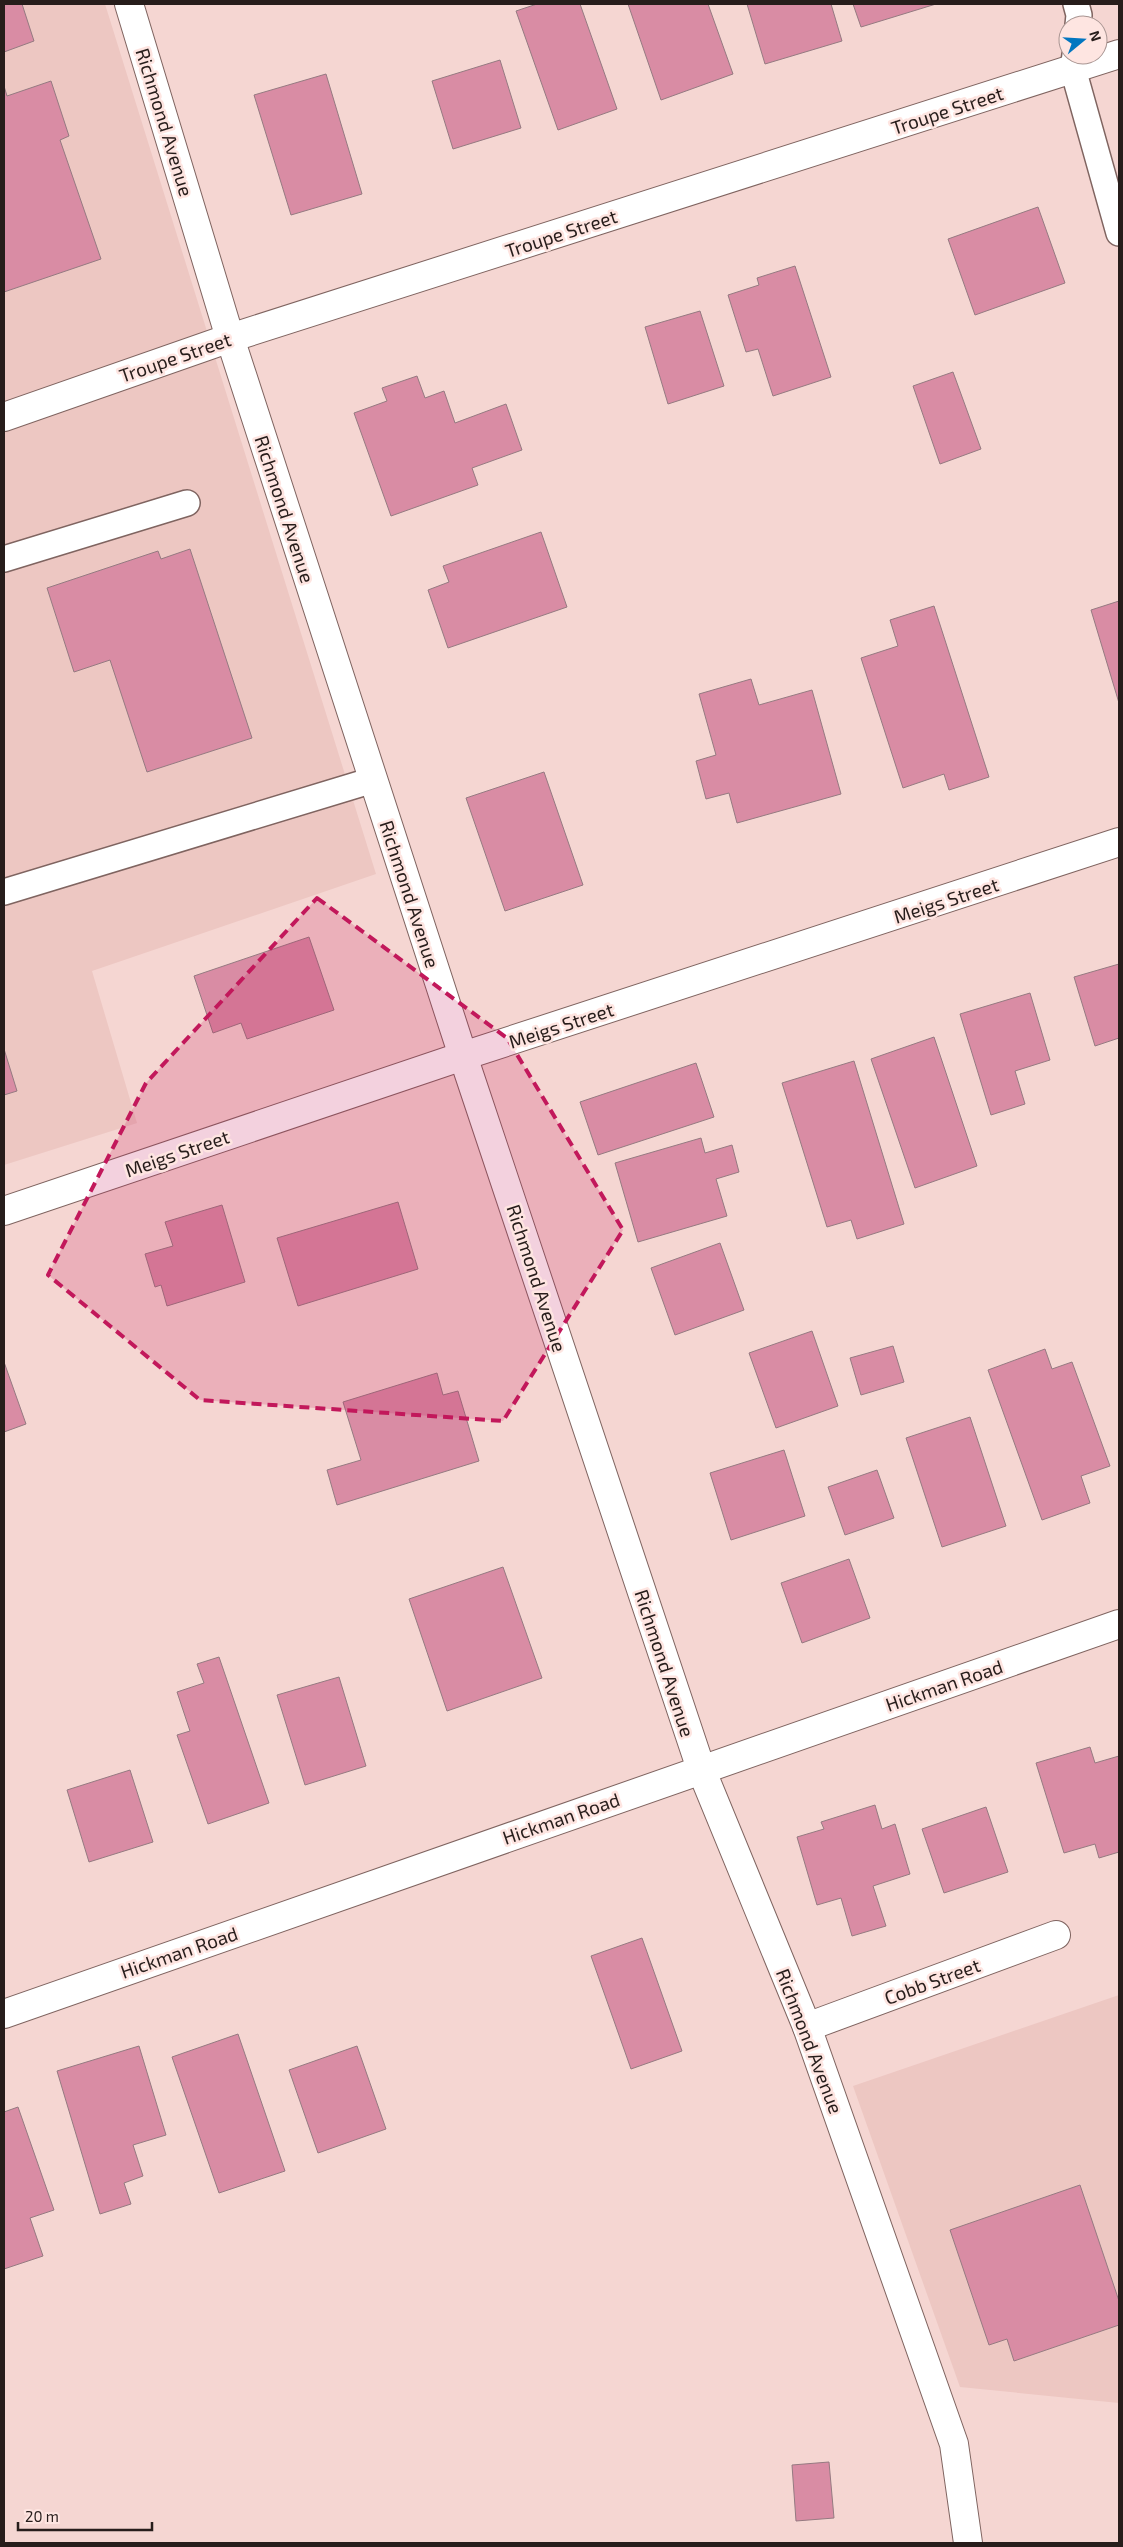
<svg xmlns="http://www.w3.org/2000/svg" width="1123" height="2547" viewBox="0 0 1123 2547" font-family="'Exo 2',sans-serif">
	<rect width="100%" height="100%" fill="#f5d6d2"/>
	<g fill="#edc7c2">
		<path d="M 4,4 L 105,4 L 376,874 L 92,971 L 137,1123 L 4,1165 Z"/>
		<path d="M 1119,1995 L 1119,2403 L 960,2387 L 853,2086 Z"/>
	</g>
	<g fill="#d98ca4" stroke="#957a81">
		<path d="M 4,4 L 22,4 L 34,41 L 4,52 Z"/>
		<path d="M 537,4 L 580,4 L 617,109 L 558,130 L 516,11 Z"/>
		<path d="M 628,4 L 708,4 L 733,74 L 661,100 Z"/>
		<path d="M 747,4 L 831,4 L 842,41 L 765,64 Z"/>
		<path d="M 853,4 L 936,4 L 861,27 Z"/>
		<path d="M 500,60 L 521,128 L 453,149 L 432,81 Z"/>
		<path d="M 326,74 L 362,194 L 291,215 L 254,95 Z"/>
		<path d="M 51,81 L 69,136 L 60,140 L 101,259 L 4,292 L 4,86 L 7,96 Z"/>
		<path d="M 1038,207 L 1065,283 L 975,315 L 948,239 Z"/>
		<path d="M 795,266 L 831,377 L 773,396 L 758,349 L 746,352 L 728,295 L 759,285 L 757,278 Z"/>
		<path d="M 700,311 L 724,386 L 668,404 L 645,327 Z"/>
		<path d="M 953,372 L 981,449 L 940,464 L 913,386 Z"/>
		<path d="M 417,376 L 425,398 L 444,391 L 455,423 L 506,404 L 522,450 L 472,468 L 478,485 L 391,516 L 354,413 L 387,401 L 382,388 Z"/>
		<path d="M 541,532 L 567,607 L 448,648 L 428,590 L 449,582 L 443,566 Z"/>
		<path d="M 190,549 L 252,738 L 147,772 L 110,660 L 74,672 L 47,588 L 158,551 L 161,559 Z"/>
		<path d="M 1119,601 L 1119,703 L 1091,610 Z"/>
		<path d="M 934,606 L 989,777 L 949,790 L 944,774 L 903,788 L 861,658 L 898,646 L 890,620 Z"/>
		<path d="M 751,679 L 759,705 L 812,690 L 841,794 L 737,823 L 729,793 L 706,799 L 696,761 L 716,755 L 699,694 Z"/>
		<path d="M 544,772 L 583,885 L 505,911 L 466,798 Z"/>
		<path d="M 309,937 L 334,1010 L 247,1039 L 241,1023 L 213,1033 L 194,976 Z"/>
		<path d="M 1119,964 L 1119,1038 L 1095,1046 L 1074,977 Z"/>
		<path d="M 1030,993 L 1050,1060 L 1015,1071 L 1025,1104 L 991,1115 L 960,1014 Z"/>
		<path d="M 934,1037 L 977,1166 L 915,1188 L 871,1059 Z"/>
		<path d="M 4,1049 L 17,1091 L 4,1095 Z"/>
		<path d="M 854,1061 L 904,1224 L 857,1239 L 851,1220 L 827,1227 L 782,1083 Z"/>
		<path d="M 696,1063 L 714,1117 L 598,1155 L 580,1102 Z"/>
		<path d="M 701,1138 L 705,1153 L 732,1145 L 739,1172 L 716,1179 L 727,1216 L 638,1242 L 615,1163 Z"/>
		<path d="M 398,1202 L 418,1269 L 298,1306 L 277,1238 Z"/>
		<path d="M 222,1205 L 245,1282 L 167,1306 L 161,1285 L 155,1287 L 145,1254 L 173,1246 L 165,1222 Z"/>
		<path d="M 720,1243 L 744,1310 L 675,1335 L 651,1268 Z"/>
		<path d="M 812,1331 L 838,1406 L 776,1428 L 749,1353 Z"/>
		<path d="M 893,1346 L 904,1382 L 861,1395 L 850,1358 Z"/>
		<path d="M 1045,1349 L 1052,1369 L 1072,1362 L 1110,1466 L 1081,1476 L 1090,1503 L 1042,1520 L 988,1370 Z"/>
		<path d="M 4,1362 L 26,1424 L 4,1432 Z"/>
		<path d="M 437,1373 L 443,1395 L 458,1391 L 479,1461 L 337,1505 L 327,1470 L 361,1460 L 343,1402 Z"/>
		<path d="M 970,1417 L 1006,1526 L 942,1547 L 906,1438 Z"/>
		<path d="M 784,1450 L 805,1516 L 731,1540 L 710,1473 Z"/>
		<path d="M 877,1470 L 894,1518 L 845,1535 L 828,1487 Z"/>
		<path d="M 849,1559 L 870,1618 L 802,1643 L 781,1583 Z"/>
		<path d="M 503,1567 L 542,1678 L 447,1711 L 409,1599 Z"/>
		<path d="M 219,1657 L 269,1803 L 208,1824 L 177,1735 L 190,1731 L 177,1692 L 204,1683 L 197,1664 Z"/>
		<path d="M 339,1677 L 366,1766 L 305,1785 L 277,1695 Z"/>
		<path d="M 1090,1747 L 1095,1763 L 1119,1756 L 1119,1852 L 1099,1858 L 1095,1844 L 1064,1853 L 1036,1763 Z"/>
		<path d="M 130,1770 L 153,1842 L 89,1862 L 67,1790 Z"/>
		<path d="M 875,1805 L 882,1829 L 895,1824 L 910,1874 L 873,1886 L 886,1926 L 852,1936 L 841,1898 L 817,1905 L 797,1837 L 824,1829 L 821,1822 Z"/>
		<path d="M 986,1807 L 1008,1872 L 944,1893 L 922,1829 Z"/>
		<path d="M 642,1938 L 682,2051 L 631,2069 L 591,1956 Z"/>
		<path d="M 238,2034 L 285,2171 L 219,2193 L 172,2057 Z"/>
		<path d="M 139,2046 L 166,2135 L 133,2145 L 143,2176 L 124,2183 L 131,2204 L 100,2214 L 57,2071 Z"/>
		<path d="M 357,2046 L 386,2129 L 318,2153 L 289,2070 Z"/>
		<path d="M 18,2107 L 54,2210 L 30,2218 L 43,2256 L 4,2269 L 4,2112 Z"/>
		<path d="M 1080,2185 L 1119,2301 L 1119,2325 L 1014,2361 L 1007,2339 L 989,2345 L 950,2230 Z"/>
		<path d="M 829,2462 L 834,2518 L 796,2521 L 792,2465 Z"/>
	</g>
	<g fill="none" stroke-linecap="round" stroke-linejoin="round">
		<g stroke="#7f6460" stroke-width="28">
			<g id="service">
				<path d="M 1076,4 L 1079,15 L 1078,25"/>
				<path d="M 1075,55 L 1073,69 L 1119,233"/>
				<path d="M 4,559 L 187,503"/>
				<path d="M 4,892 L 373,780"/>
			</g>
		</g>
		<g stroke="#7f6460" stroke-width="30">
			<g id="minor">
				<path d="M 129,4 L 230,338 L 463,1056 L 701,1769 L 807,2027 L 954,2444 L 968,2543"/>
				<path d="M 4,1211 L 463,1056 L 1119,842"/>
				<path d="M 4,2014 L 1119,1624"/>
				<path d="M 807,2027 L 1056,1935"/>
			</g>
		</g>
		<g stroke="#7f6460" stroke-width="30">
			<path id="tertiary" d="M 4,417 L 230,338 L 1119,54"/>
		</g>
		<use href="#service" stroke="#fff" stroke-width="25"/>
		<use href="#minor" stroke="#fff" stroke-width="28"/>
		<use href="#tertiary" stroke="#fff" stroke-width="28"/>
	</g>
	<path fill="#c2185b" fill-opacity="0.2" stroke="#c2185b" stroke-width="4" stroke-dasharray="10 6" stroke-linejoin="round" d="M 317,898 L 507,1038 L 623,1230 L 503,1421 L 200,1400 L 48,1275 L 146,1083 Z"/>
	<g text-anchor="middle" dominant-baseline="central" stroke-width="5" stroke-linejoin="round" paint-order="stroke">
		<g font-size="19" fill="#271d1b" stroke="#fee5e1">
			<text transform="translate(947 110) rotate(-18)">Troupe Street</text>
			<text transform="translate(165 122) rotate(73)">Richmond Avenue</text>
			<text transform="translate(561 233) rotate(-18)">Troupe Street</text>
			<text transform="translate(175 357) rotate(-19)">Troupe Street</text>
			<text transform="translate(285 509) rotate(72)">Richmond Avenue</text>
			<text transform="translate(410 894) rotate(72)">Richmond Avenue</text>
			<text transform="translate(946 900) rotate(-18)">Meigs Street</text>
			<text transform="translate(561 1025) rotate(-18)">Meigs Street</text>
			<text transform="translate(177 1153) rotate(-19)">Meigs Street</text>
			<text transform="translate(537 1278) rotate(72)">Richmond Avenue</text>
			<text transform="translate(665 1663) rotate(72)">Richmond Avenue</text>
			<text transform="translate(944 1685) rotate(-19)">Hickman Road</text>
			<text transform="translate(561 1818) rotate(-19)">Hickman Road</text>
			<text transform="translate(179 1952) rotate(-19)">Hickman Road</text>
			<text transform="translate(932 1981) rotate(-20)">Cobb Street</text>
			<text transform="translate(810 2041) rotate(69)">Richmond Avenue</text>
		</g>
	</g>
	<rect width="1123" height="2547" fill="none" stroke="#271d1b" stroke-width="10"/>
	<g transform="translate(1083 40) rotate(72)"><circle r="24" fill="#fee5e1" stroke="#a89592"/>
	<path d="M0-4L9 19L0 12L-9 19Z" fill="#0276c0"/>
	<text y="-8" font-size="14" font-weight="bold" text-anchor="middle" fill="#271d1b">N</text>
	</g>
	<path d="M18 2522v8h134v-8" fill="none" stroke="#271d1b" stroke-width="2.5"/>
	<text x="25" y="2522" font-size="15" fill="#271d1b" stroke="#fee5e1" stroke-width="4" paint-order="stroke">20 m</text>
</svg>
